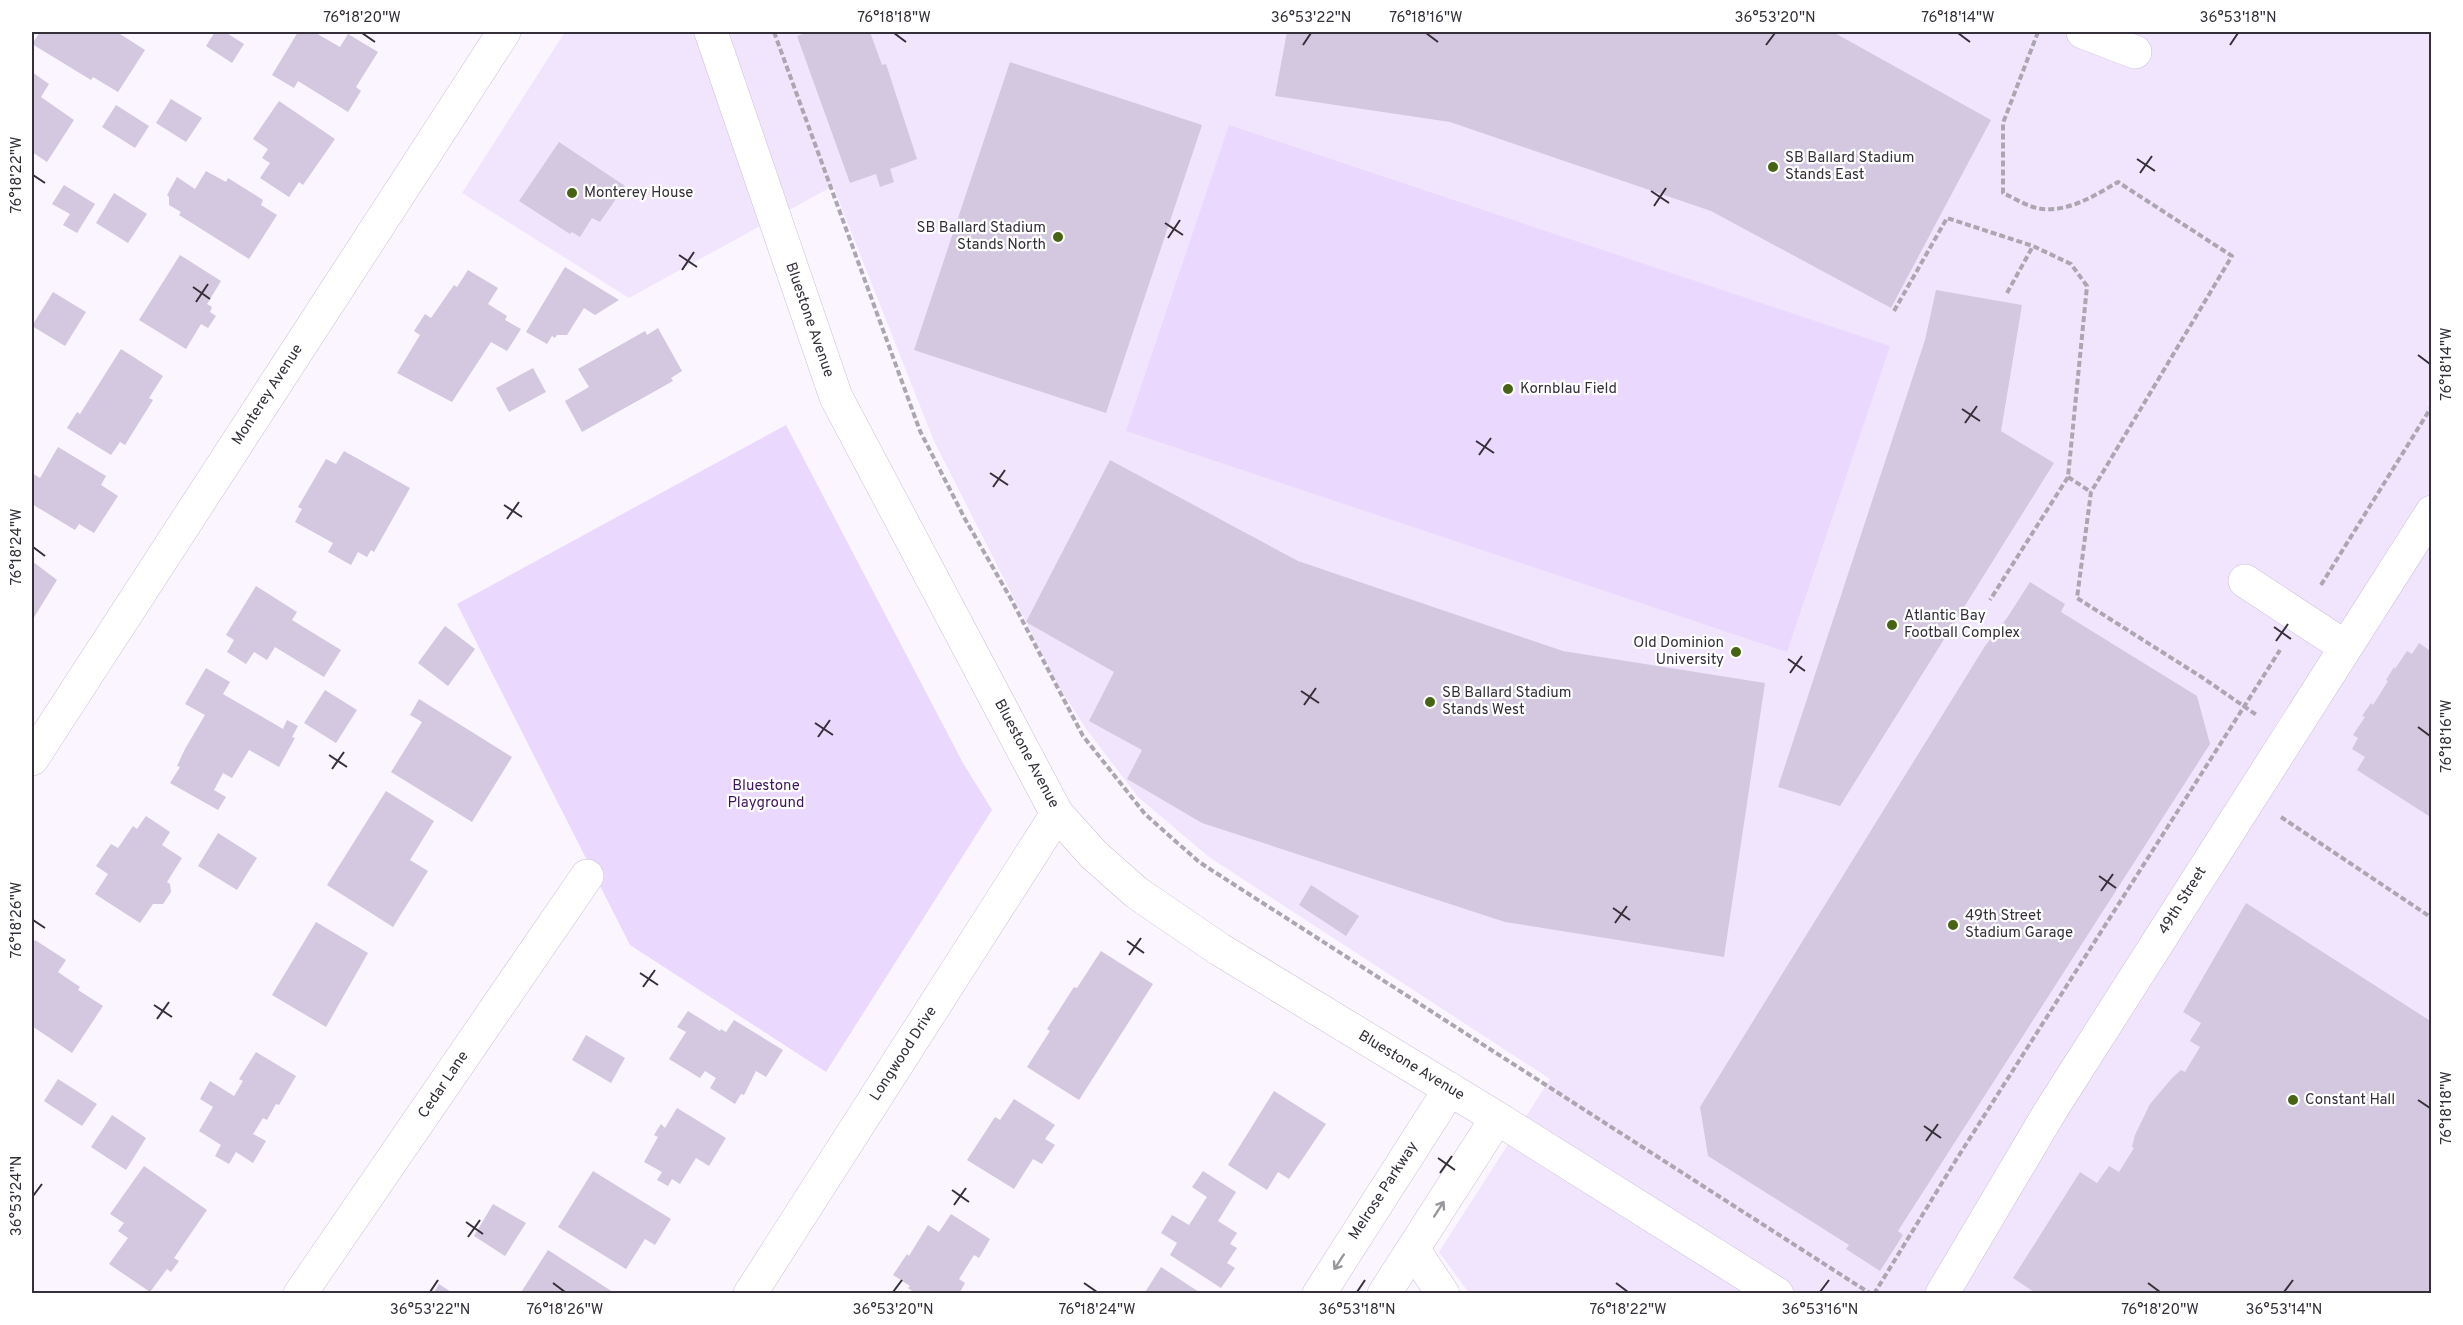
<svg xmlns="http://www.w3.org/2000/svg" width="2463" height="1325" viewBox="0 0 2463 1325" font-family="Overpass,sans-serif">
	<rect width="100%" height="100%" fill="#faf5ff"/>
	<path fill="#f1e5fe" d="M 565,32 L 2431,32 L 2431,1293 L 1469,1293 L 1439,1252 L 1550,1079 L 1209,857 L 1138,797 L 1087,730 L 1059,687 L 934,441 L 833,186 L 629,298 L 462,193 Z"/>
	<g fill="#ebd8fe">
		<path d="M 1229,125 L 1890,346 L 1787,652 L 1126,431 Z"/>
		<path d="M 786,425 L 963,763 L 992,810 L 826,1072 L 630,945 L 457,604 Z"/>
	</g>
	<g fill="#d3c8df">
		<path d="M 40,32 L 121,32 L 120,34 L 145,50 L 118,92 L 93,77 L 91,80 L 32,44 Z"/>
		<path d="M 215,32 L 225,32 L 244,44 L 232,63 L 206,46 Z"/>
		<path d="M 298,32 L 314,32 L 340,47 L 348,34 L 378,52 L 356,87 L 361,91 L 348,112 L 298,81 L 294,88 L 272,75 Z"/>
		<path d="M 809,32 L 870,32 L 882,65 L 886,64 L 917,159 L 890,169 L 894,182 L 880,187 L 876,174 L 850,183 L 797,36 Z"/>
		<path d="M 1287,32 L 1833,32 L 1991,120 L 1891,308 L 1711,211 L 1450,122 L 1275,96 Z"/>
		<path d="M 1010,62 L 1202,125 L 1106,413 L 914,350 Z"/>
		<path d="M 32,72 L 49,84 L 41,97 L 74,120 L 47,162 L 32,152 Z"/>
		<path d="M 171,99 L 202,118 L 186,142 L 156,123 Z"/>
		<path d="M 279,101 L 335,139 L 303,185 L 299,182 L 289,197 L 260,178 L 270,163 L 262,158 L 268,149 L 253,139 Z"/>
		<path d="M 116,105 L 149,126 L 135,148 L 102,127 Z"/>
		<path d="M 559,142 L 625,186 L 600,222 L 592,218 L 580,237 L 572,232 L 570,234 L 519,201 Z"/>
		<path d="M 206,171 L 226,182 L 228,178 L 263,200 L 261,205 L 277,215 L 249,259 L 179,215 L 181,212 L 169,205 L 169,197 L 167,195 L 177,177 L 195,189 Z"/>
		<path d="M 64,185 L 95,204 L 77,233 L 63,225 L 70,214 L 52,204 Z"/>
		<path d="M 114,193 L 147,214 L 128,243 L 96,223 Z"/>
		<path d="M 180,255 L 221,281 L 207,304 L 212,307 L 210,312 L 216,316 L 208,328 L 201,324 L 186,349 L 139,320 Z"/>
		<path d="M 565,267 L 619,300 L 595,315 L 584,308 L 567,335 L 557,335 L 555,338 L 552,336 L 547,344 L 526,332 Z"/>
		<path d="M 468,270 L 498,288 L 488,304 L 507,316 L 505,320 L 521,329 L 507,351 L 491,342 L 452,402 L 397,373 L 420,335 L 414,331 L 425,314 L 431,318 L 454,285 L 457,287 Z"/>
		<path d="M 1936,290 L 2022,305 L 2001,431 L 2054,463 L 1840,806 L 1778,787 L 1925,340 Z"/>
		<path d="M 53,292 L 86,312 L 65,346 L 32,326 Z"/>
		<path d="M 658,328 L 682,371 L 671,378 L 673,381 L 582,432 L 565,401 L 589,387 L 578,369 L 645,331 L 647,335 Z"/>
		<path d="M 121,349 L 163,376 L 149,398 L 153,400 L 125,445 L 120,442 L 111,455 L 67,428 L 77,412 L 80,414 Z"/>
		<path d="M 533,368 L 546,392 L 509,412 L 496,388 Z"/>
		<path d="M 58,447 L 106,476 L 101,485 L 118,496 L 94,533 L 79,524 L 75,530 L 32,504 L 32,473 L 40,478 Z"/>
		<path d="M 344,451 L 410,488 L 374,552 L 371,550 L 367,557 L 358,552 L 351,565 L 328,552 L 333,543 L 295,522 L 302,509 L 298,507 L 326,459 L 336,464 Z"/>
		<path d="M 1110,460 L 1298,561 L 1563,651 L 1765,683 L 1724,957 L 1505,922 L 1202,823 L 1127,779 L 1142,750 L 1089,721 L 1114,672 L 1026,622 Z"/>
		<path d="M 32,561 L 57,580 L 33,619 L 32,618 Z"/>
		<path d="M 2030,582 L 2065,604 L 2061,612 L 2197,696 L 2210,744 L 1898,1231 L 1903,1235 L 1880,1271 L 1846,1249 L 1849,1245 L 1708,1156 L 1700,1107 L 1985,646 L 2007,618 Z"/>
		<path d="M 256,586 L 297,612 L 292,620 L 341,650 L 324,677 L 275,647 L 267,660 L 254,652 L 246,664 L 227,652 L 234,640 L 226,635 Z"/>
		<path d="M 445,626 L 475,649 L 448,686 L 418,663 Z"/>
		<path d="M 2419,643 L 2432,652 L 2432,818 L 2357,770 L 2365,757 L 2352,749 L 2358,738 L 2353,735 L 2365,717 L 2362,716 L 2371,703 L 2373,705 L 2388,681 L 2386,680 L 2394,667 L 2395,669 L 2407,651 L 2412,654 Z"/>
		<path d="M 206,668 L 230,682 L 223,694 L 283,729 L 287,720 L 298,726 L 292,737 L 295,738 L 279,767 L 249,750 L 232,778 L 223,773 L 214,790 L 226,797 L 218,810 L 170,783 L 180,767 L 177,766 L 185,749 L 205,715 L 185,704 Z"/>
		<path d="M 325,690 L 357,710 L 336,743 L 304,723 Z"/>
		<path d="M 419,699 L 512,757 L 472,822 L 391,772 L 422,722 L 410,715 Z"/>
		<path d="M 386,791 L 434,821 L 410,860 L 428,871 L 393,927 L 327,885 Z"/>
		<path d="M 146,816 L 170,832 L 162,845 L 182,858 L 167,882 L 170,884 L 171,892 L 163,904 L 153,904 L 140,923 L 95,894 L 108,874 L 96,866 L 111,844 L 118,848 L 133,826 L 137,829 Z"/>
		<path d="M 218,833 L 257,858 L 237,890 L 198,866 Z"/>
		<path d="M 1311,885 L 1359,916 L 1346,936 L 1299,905 Z"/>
		<path d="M 2246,903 L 2432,1022 L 2432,1294 L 2037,1294 L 2013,1278 L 2080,1172 L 2097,1183 L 2109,1166 L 2119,1172 L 2134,1148 L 2132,1147 L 2135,1135 L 2150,1104 L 2172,1078 L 2181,1070 L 2185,1072 L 2200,1047 L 2190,1041 L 2201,1023 L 2183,1012 Z"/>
		<path d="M 316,922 L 368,953 L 326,1027 L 272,995 Z"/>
		<path d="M 35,940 L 66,960 L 58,972 L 80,987 L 78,990 L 103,1006 L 72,1053 L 32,1026 L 32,945 Z"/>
		<path d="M 1101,951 L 1153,984 L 1079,1100 L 1027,1067 L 1050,1031 L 1047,1029 L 1074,987 L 1077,988 Z"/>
		<path d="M 688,1011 L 720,1031 L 721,1029 L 726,1032 L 734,1020 L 783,1050 L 766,1077 L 756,1071 L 744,1095 L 741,1094 L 735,1104 L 710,1088 L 716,1078 L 705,1071 L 700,1078 L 669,1059 L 686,1032 L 677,1027 Z"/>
		<path d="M 586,1035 L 625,1058 L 611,1083 L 572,1060 Z"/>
		<path d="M 256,1052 L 296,1076 L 279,1105 L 276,1104 L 267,1120 L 263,1118 L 253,1134 L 266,1141 L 253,1163 L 236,1152 L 229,1164 L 215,1156 L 221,1145 L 199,1131 L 213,1107 L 200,1099 L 210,1081 L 234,1096 L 243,1081 L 239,1079 Z"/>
		<path d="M 58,1079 L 97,1104 L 82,1126 L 44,1101 Z"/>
		<path d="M 1274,1091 L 1326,1124 L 1289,1179 L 1278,1172 L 1267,1190 L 1228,1165 Z"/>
		<path d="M 1014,1099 L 1055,1125 L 1045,1139 L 1055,1145 L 1042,1164 L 1033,1159 L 1014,1189 L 967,1160 L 995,1117 L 1000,1120 Z"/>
		<path d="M 677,1108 L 726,1138 L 709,1166 L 696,1158 L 680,1184 L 672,1179 L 668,1186 L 657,1180 L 662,1172 L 644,1162 L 658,1137 L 654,1135 L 661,1124 L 665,1128 Z"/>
		<path d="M 112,1115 L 146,1138 L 126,1170 L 91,1147 Z"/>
		<path d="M 144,1166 L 207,1210 L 174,1258 L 179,1261 L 171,1272 L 167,1269 L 150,1292 L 109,1264 L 128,1238 L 118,1231 L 124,1223 L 110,1214 Z"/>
		<path d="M 593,1171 L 671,1219 L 655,1245 L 645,1239 L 626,1269 L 558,1227 Z"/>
		<path d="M 1203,1171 L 1236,1192 L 1218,1221 L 1237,1233 L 1230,1244 L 1237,1248 L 1227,1263 L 1235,1268 L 1221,1288 L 1170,1255 L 1177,1243 L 1161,1233 L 1172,1215 L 1189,1225 L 1207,1197 L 1192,1187 Z"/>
		<path d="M 493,1204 L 526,1223 L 505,1256 L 474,1236 Z"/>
		<path d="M 951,1214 L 990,1239 L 979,1258 L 974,1255 L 959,1279 L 965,1283 L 959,1294 L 916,1294 L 908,1288 L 910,1286 L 893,1275 L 907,1254 L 909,1256 L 928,1225 L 939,1232 Z"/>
		<path d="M 548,1250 L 616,1294 L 520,1294 Z"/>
		<path d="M 1161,1267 L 1199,1292 L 1198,1294 L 1144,1294 Z"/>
		<path d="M 439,1284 L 454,1294 L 433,1294 Z"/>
	</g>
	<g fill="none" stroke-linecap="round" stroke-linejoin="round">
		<g stroke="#ccc1d8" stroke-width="34">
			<g id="minor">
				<path d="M 711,32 L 836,397 L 1057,814 L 1094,855 L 1137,893 L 1219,949 L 1497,1118 L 1777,1294"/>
				<path d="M 2083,32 L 2135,52"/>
				<path d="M 2245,581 L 2344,646"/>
				<path d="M 32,759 L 504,32"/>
				<path d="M 1413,1249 L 1443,1294"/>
				<path d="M 300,1294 L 587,876"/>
				<path d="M 750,1294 L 1057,814"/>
				<path d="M 1319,1294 L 1450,1089"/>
				<path d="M 1384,1294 L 1497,1118"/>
				<path d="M 1942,1294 L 2051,1110 L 2432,512"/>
			</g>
		</g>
		<g stroke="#aba6b0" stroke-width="4" stroke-dasharray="6 3" stroke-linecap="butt">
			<path d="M 774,32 L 920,431 L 965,519 L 1011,599 L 1083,736 L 1145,814 L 1199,862 L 1871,1294"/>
			<path d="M 2038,32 L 2003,123 L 2003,193 C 2012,197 2023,204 2033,207 C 2063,216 2094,196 2118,182 L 2232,256 L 2091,492 L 2077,598 L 2203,678 L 2258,716"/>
			<path d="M 2007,293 L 2033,246"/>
			<path d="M 1894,311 L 1947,218 L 2033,246 L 2071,264 L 2087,286 L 2068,477 L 1990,600"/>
			<path d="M 2068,477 L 2091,492"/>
			<path d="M 2321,585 L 2432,406"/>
			<path d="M 2281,817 L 2432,918"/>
			<path d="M 1874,1294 L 1956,1160 L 2280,650"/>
		</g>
		<use href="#minor" stroke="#fff" stroke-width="33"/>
	</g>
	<defs><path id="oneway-shaft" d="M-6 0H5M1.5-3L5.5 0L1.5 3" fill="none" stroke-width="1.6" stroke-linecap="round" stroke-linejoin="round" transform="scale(1.5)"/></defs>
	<g stroke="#9a979c">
		<use href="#oneway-shaft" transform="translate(1439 1209) rotate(-57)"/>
		<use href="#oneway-shaft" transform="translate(1339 1262) rotate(123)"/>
	</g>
	<path fill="none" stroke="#342f38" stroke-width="2" d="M 362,33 L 375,42M 894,33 L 906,42M 1426,33 L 1438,42M 1958,33 L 1970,42M 1303,45 L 1311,33M 1766,45 L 1775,33M 2230,45 L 2238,33M 2137,159 L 2155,171M 2140,173 L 2152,156M 33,175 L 45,183M 1651,191 L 1669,203M 1654,206 L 1666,188M 1165,223 L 1183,235M 1168,238 L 1180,220M 679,255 L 697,267M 682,270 L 694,252M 193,287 L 210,299M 196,302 L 208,284M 2418,355 L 2430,364M 1962,409 L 1980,421M 1965,423 L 1977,406M 1476,441 L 1494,453M 1479,455 L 1491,438M 990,473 L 1008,485M 993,487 L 1005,470M 504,505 L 522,517M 507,519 L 519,502M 33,547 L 45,556M 2274,627 L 2291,639M 2276,641 L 2288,624M 1788,659 L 1805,671M 1790,673 L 1802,656M 1301,691 L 1319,703M 1304,705 L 1316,688M 815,723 L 833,735M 2418,727 L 2430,736M 818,737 L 830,720M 329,755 L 347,767M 332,769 L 344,752M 2099,876 L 2116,888M 2101,891 L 2113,874M 1613,908 L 1630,920M 33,920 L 45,928M 1615,923 L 1627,906M 1127,941 L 1144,953M 1129,955 L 1141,938M 640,973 L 658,985M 643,987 L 655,970M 154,1005 L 172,1017M 157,1019 L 169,1002M 2418,1100 L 2430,1108M 1924,1126 L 1941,1138M 1926,1141 L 1938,1124M 1438,1158 L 1455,1170M 1440,1173 L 1452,1156M 952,1190 L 969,1202M 33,1196 L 42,1184M 954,1205 L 966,1188M 466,1222 L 483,1234M 468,1237 L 480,1220M 553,1283 L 565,1292M 1084,1283 L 1097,1292M 1616,1283 L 1628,1292M 2148,1283 L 2160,1292M 430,1292 L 438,1280M 893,1292 L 902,1280M 1357,1292 L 1365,1280M 1820,1292 L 1829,1280M 2284,1292 L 2293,1280"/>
	<g fill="#476314" stroke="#fff" stroke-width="2">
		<circle cx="1773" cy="167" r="6"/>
		<circle cx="572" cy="193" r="6"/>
		<circle cx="1058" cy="237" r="6"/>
		<circle cx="1508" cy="389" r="6"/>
		<circle cx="1892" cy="625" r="6"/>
		<circle cx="1736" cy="652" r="6"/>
		<circle cx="1430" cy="702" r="6"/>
		<circle cx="1953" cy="925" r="6"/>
		<circle cx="2293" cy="1100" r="6"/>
	</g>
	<g text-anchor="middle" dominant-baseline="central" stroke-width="4.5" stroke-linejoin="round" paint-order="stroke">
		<g font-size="15" fill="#342f38" stroke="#fff" text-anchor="start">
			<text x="1785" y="158">SB Ballard Stadium<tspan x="1785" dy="17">Stands East</tspan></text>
			<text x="584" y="193">Monterey House</text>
			<text x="1046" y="228" text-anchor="end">SB Ballard Stadium<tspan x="1046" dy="17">Stands North</tspan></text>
			<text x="1520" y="389">Kornblau Field</text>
			<text x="1904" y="616">Atlantic Bay<tspan x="1904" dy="17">Football Complex</tspan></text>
			<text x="1724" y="643" text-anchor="end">Old Dominion<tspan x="1724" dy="17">University</tspan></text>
			<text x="1442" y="693">SB Ballard Stadium<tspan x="1442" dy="17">Stands West</tspan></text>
			<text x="1965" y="916">49th Street<tspan x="1965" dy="17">Stadium Garage</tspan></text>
			<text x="2305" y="1100">Constant Hall</text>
		</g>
		<g font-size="15" fill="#342f38" stroke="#fff">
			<text transform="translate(809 320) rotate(71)">Bluestone Avenue</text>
			<text transform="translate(268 395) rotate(-57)">Monterey Avenue</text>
			<text transform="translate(1026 754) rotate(62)">Bluestone Avenue</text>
			<text transform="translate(2183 901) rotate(-58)">49th Street</text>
			<text transform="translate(904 1054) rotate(-57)">Longwood Drive</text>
			<text transform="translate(1411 1066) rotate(31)">Bluestone Avenue</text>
			<text transform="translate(444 1085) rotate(-56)">Cedar Lane</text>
			<text transform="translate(1384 1191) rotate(-57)">Melrose Parkway</text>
		</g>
		<g font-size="15" fill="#3f165c" stroke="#fff">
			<text x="766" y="786">Bluestone<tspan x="766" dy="17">Playground</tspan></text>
		</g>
	</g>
	<rect width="2463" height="1325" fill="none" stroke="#ffffff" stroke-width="66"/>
	<rect x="33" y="33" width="2397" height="1259" fill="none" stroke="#342f38" stroke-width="2"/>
	<g font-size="15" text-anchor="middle" fill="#342f38">
		<text x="362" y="22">76°18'20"W</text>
		<text x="894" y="22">76°18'18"W</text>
		<text x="1311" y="22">36°53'22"N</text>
		<text x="1426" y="22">76°18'16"W</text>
		<text x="1775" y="22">36°53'20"N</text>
		<text x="1958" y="22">76°18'14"W</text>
		<text x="2238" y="22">36°53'18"N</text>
		<text transform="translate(16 175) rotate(-90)" y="5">76°18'22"W</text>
		<text transform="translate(2446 364) rotate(-90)" y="5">76°18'14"W</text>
		<text transform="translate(16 547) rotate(-90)" y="5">76°18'24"W</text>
		<text transform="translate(2446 736) rotate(-90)" y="5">76°18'16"W</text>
		<text transform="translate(16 920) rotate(-90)" y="5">76°18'26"W</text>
		<text transform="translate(2446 1108) rotate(-90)" y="5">76°18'18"W</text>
		<text transform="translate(16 1196) rotate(-90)" y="5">36°53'24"N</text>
		<text x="430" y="1314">36°53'22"N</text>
		<text x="565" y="1314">76°18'26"W</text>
		<text x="893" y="1314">36°53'20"N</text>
		<text x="1097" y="1314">76°18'24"W</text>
		<text x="1357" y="1314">36°53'18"N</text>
		<text x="1628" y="1314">76°18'22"W</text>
		<text x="1820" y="1314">36°53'16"N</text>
		<text x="2160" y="1314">76°18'20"W</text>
		<text x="2284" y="1314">36°53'14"N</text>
	</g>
</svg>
